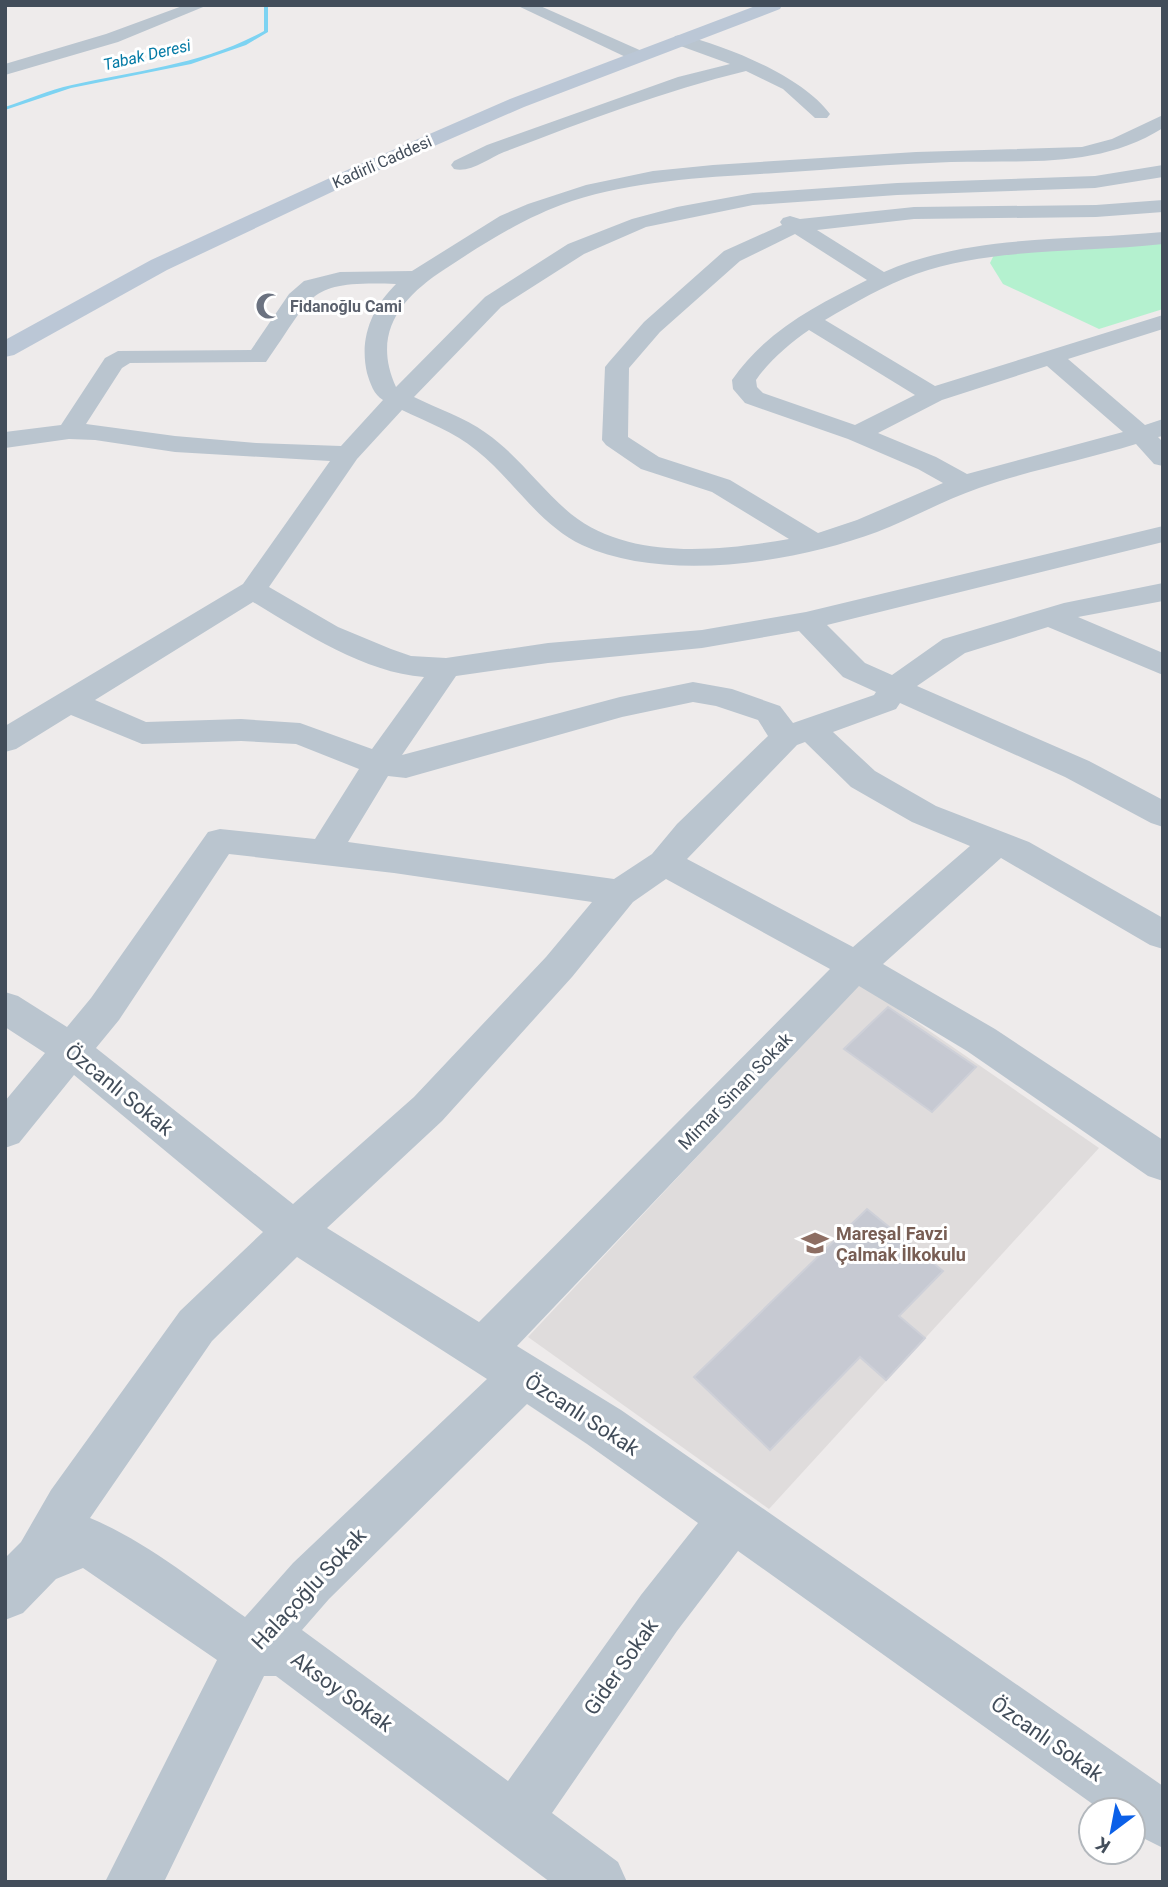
<svg xmlns="http://www.w3.org/2000/svg" width="1168" height="1887" viewBox="0 0 1168 1887" font-family="Roboto,sans-serif">
	<rect width="100%" height="100%" fill="#eeebeb"/>
	<path fill="#dfdcdc" d="M 860,983 L 1099,1148 L 769,1509 L 528,1337 Z"/>
	<path fill="#b4f1cf" d="M 1163,243 L 1163,309 L 1099,329 L 1003,284 L 990,263 L 996,251 Z"/>
	<g fill="none" stroke-linecap="round" stroke-linejoin="round">
		<path fill="#7dd3f2" fill-rule="evenodd" d="M 264,5 L 268,5 L 268,32 L 246,45 L 191,64 L 71,88 L 5,110 L 5,107 C 27,100 49,90 72,85 C 138,70 203,65 264,31 Z"/>
	</g>
	<g fill="#c6c9d2" stroke="#ced0d8" stroke-width="2">
		<path d="M 888,1007 L 976,1067 L 932,1112 L 844,1049 Z"/>
		<path d="M 867,1209 L 943,1271 L 899,1316 L 925,1338 L 886,1380 L 860,1357 L 770,1450 L 694,1377 Z"/>
	</g>
	<g fill="none" stroke-linecap="round" stroke-linejoin="round">
		<g fill="#bac5cf" fill-rule="evenodd">
			<path d="M 185,5 L 208,5 L 118,42 L 5,75 L 5,64 L 106,34 Z"/>
			<path d="M 516,5 L 538,5 L 644,52 L 647,56 L 644,60 L 632,60 Z"/>
			<path d="M 681,35 C 727,46 802,76 830,114 L 827,118 L 815,118 L 783,89 L 746,71 C 664,91 583,122 504,152 C 489,158 471,173 454,169 L 451,165 L 454,161 L 487,145 L 678,77 L 730,64 L 675,44 L 673,40 L 675,36 Z"/>
			<path d="M 1163,115 L 1163,128 C 1098,169 1024,160 951,162 C 893,164 835,169 776,173 C 708,177 637,180 572,201 C 525,217 486,242 445,269 C 402,297 371,332 396,387 L 485,297 L 568,244 L 632,219 L 677,207 L 753,193 L 897,183 L 1095,176 L 1163,165 L 1163,177 L 1095,188 L 897,195 L 753,205 L 646,227 L 584,254 L 501,307 L 414,397 C 438,409 464,417 486,433 C 518,455 541,489 571,514 C 630,561 720,551 789,539 L 712,492 L 641,469 L 606,445 L 602,440 L 605,367 L 609,362 L 644,322 L 724,251 L 782,225 L 780,222 L 783,218 L 790,216 L 800,219 L 914,207 L 1096,205 L 1163,200 L 1163,212 L 1096,217 L 914,219 L 817,230 L 884,272 C 970,234 1071,241 1163,232 L 1163,244 C 1082,253 994,247 916,274 C 885,285 854,303 825,320 L 935,386 L 1163,315 L 1163,329 L 1068,359 L 1145,425 L 1163,419 L 1163,436 L 1158,437 L 1163,442 L 1163,466 L 1154,464 L 1136,444 C 1084,460 1030,470 979,488 C 944,500 911,519 877,532 C 793,563 665,583 582,545 C 538,524 513,479 476,450 C 454,432 427,422 402,410 L 357,459 L 269,587 L 338,627 L 391,649 L 411,656 L 446,658 L 548,643 L 702,630 L 806,612 L 1163,526 L 1163,542 L 827,625 L 865,663 L 892,675 L 943,639 L 1064,603 L 1163,583 L 1163,601 L 1078,617 L 1163,653 L 1163,675 L 1048,627 L 965,653 L 917,686 L 1089,761 L 1163,800 L 1163,827 L 1151,823 L 1065,777 L 900,703 L 896,709 L 833,732 L 875,771 L 936,806 L 1029,842 L 1163,918 L 1163,949 L 1150,945 L 1001,858 L 883,964 L 995,1029 L 1163,1140 L 1163,1181 L 1148,1176 L 967,1051 L 859,986 L 517,1346 L 621,1410 L 1163,1786 L 1163,1848 L 1133,1833 L 1133,1810 L 1101,1810 L 738,1551 L 677,1631 L 552,1813 L 618,1862 L 627,1882 L 550,1882 L 276,1676 L 264,1676 L 164,1882 L 105,1882 L 217,1660 L 83,1568 L 56,1579 L 23,1613 L 5,1620 L 5,1558 L 21,1542 L 51,1490 L 180,1311 L 263,1232 L 74,1075 L 19,1143 L 5,1148 L 5,1101 L 45,1053 L 5,1027 L 5,992 L 18,996 L 67,1027 L 91,998 L 208,832 L 220,829 L 315,839 L 359,769 L 296,744 L 241,741 L 142,744 L 71,715 L 16,749 L 5,752 L 5,726 L 243,584 L 330,461 L 175,452 L 95,440 L 69,439 L 5,448 L 5,432 L 61,425 L 105,358 L 118,351 L 251,350 L 289,294 L 304,281 L 340,272 L 412,271 L 500,216 L 528,204 L 586,185 L 653,171 L 713,165 L 916,152 L 1082,147 L 1112,139 ZM 795,234 L 867,280 C 815,306 766,331 732,380 L 733,389 L 745,403 L 848,439 L 918,469 L 943,483 L 857,520 L 818,533 L 730,480 L 659,457 L 628,437 L 629,368 L 660,332 L 740,261 ZM 396,284 C 372,308 359,338 367,373 C 370,383 374,395 383,400 L 341,446 L 256,443 L 175,436 L 86,424 L 122,368 L 130,363 L 266,362 C 315,294 304,281 396,284 ZM 809,330 L 915,395 L 855,425 L 763,393 L 757,387 L 756,380 C 770,360 789,344 809,330 ZM 1047,366 L 1123,432 L 967,474 L 936,457 L 878,433 L 942,400 ZM 253,602 C 303,632 365,673 424,677 L 372,749 L 300,723 L 241,719 L 146,722 L 95,700 ZM 799,631 L 843,677 L 876,692 L 874,695 L 793,723 L 780,706 L 732,689 L 693,682 L 620,697 L 402,755 L 456,676 L 548,663 L 702,648 ZM 693,702 L 716,706 L 758,720 L 768,736 L 677,824 L 652,854 L 614,879 L 348,842 L 388,776 L 406,778 L 622,717 ZM 805,742 L 851,787 L 912,822 L 970,846 L 853,947 L 687,859 L 797,745 ZM 229,854 L 394,873 L 592,902 L 546,957 L 414,1097 L 293,1204 L 96,1048 L 119,1020 ZM 666,879 L 830,969 L 479,1322 L 327,1228 L 442,1121 L 572,977 L 633,902 ZM 297,1257 L 487,1379 L 293,1563 L 245,1617 C 196,1582 145,1541 90,1518 L 212,1341 ZM 527,1404 L 587,1444 L 698,1523 L 641,1595 L 508,1781 L 302,1630 L 329,1599 Z"/>
		</g>
		<path fill="#bbc7d6" fill-rule="evenodd" d="M 758,5 L 782,5 L 780,9 L 524,107 L 370,174 L 167,270 L 14,355 L 5,357 L 5,340 L 151,260 L 356,166 L 510,99 Z"/>
	</g>
	<defs>
		<g id="mosque-bare" transform="scale(2.1)"><path d="M3.5-4.9A6 6 0 1 0 3.5 4.9A5 5 0 1 1 3.5-4.9Z" fill="#6b7280" stroke="#fff" stroke-width="2.5" paint-order="stroke"/></g>
		<g id="school-bare" transform="scale(2.1)"><path d="M0-5L7-2L0 1L-7-2ZM-4 1L0 2.5L4 1V4Q0 6-4 4Z" fill="#8d6e63" stroke="#fff" stroke-width="2.5" paint-order="stroke"/></g>
	</defs>
	<g fill-rule="evenodd">
		<use href="#mosque-bare" x="269" y="306"/>
		<use href="#school-bare" x="815" y="1243"/>
	</g>
	<g text-anchor="middle" dominant-baseline="central" stroke-width="6" stroke-linejoin="round" paint-order="stroke">
		<g font-size="16" font-style="italic" fill="#037aa5" stroke="#fff">
			<text transform="translate(147 55) rotate(-13)">Tabak Deresi</text>
		</g>
		<g font-size="16" fill="#424d5a" stroke="#fff">
			<text transform="translate(382 162) rotate(-24)">Kadirli Caddesi</text>
		</g>
		<g font-size="16" font-weight="bold" fill="#5b616d" stroke="#fff" text-anchor="start">
			<text x="290" y="306">Fidanoğlu Cami</text>
		</g>
		<g font-size="18" fill="#424d5a" stroke="#fff">
			<text transform="translate(735 1091) rotate(-46)">Mimar Sinan Sokak</text>
		</g>
		<g font-size="18" font-weight="bold" fill="#785e54" stroke="#fff" text-anchor="start">
			<text x="836" y="1233">Mareşal Favzi<tspan x="836" dy="21">Çalmak İlkokulu</tspan></text>
		</g>
		<g font-size="21" fill="#424d5a" stroke="#fff">
			<text transform="translate(119 1090) rotate(39)">Özcanlı Sokak</text>
			<text transform="translate(582 1415) rotate(33)">Özcanlı Sokak</text>
			<text transform="translate(309 1589) rotate(-47)">Halaçoğlu Sokak</text>
			<text transform="translate(621 1667) rotate(-55)">Gider Sokak</text>
			<text transform="translate(342 1692) rotate(36)">Aksoy Sokak</text>
			<text transform="translate(1047 1739) rotate(35)">Özcanlı Sokak</text>
		</g>
	</g>
	<rect width="1168" height="1887" fill="none" stroke="#424d5a" stroke-width="14"/>
	<g transform="translate(1112 1831) rotate(212)"><circle r="33" fill="#ffffff" stroke="#b3b8bd" stroke-width="2"/>
	<path d="M0-5L12 26L0 18L-12 26Z" fill="#0b60e8"/>
	<text y="-10" font-size="19" font-weight="bold" text-anchor="middle" fill="#424d5a">K</text>
	</g>
</svg>
